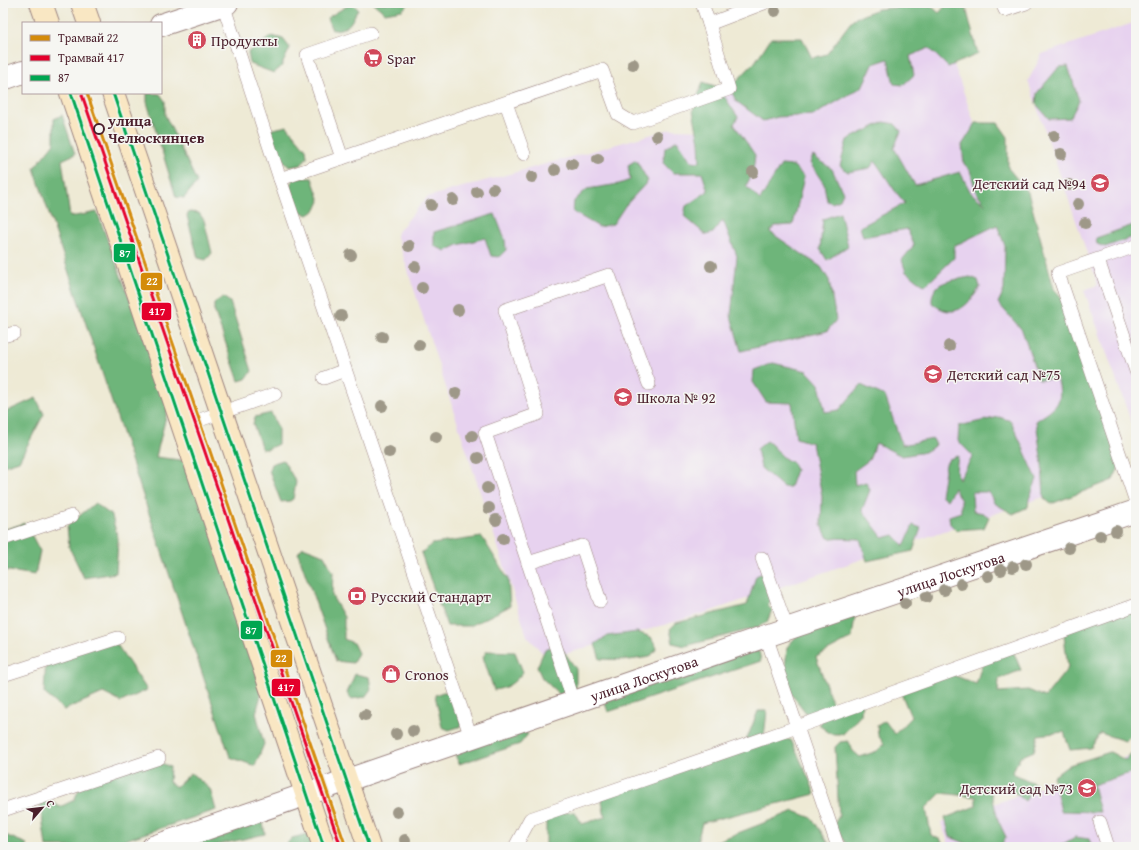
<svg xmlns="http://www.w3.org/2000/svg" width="1139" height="850" viewBox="0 0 1139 850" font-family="'Gentium Book Plus',serif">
	<rect width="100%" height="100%" fill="#f6f6f2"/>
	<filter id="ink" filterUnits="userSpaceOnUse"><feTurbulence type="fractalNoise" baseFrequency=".025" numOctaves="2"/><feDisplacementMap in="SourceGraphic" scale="8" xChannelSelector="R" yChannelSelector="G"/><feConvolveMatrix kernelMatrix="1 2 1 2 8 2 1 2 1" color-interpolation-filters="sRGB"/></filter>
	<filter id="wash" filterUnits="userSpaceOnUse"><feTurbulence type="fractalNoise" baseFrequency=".012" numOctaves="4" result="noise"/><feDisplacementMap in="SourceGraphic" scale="16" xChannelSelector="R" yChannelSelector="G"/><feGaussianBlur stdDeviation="0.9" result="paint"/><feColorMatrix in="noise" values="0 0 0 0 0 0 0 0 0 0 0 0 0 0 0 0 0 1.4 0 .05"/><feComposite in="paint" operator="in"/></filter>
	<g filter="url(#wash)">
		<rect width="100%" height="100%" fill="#eeead5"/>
		<g fill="#e7d2ef">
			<path d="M 1136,22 L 1136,435 L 1084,290 L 1098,285 L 1028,81 L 1042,54 Z"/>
			<path d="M 940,24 L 1025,269 L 1111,474 L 708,612 L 548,659 L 527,636 L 396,234 L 427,197 L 671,129 L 705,130 L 698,104 Z"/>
			<path d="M 1136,753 L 1136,847 L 950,847 L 941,823 Z"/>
		</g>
		<g fill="#6eb57a" stroke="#5c6a52">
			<path d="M 352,3 L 358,9 C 350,24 350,29 332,30 L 327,18 Z"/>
			<path d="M 373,3 L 410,3 L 402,10 L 385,13 Z"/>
			<path d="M 948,3 L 965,4 L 978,54 L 948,67 L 929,48 L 910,56 L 914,75 L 903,85 L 894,84 L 888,59 L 873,64 L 862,87 L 814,115 L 778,117 L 763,121 L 736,101 L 730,88 L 755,62 L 771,38 L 802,38 L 812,58 L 827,54 L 853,19 L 878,9 L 930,5 L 939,13 Z"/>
			<path d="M 272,36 L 283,39 L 290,48 L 281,67 L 274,73 L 250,64 L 248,52 Z"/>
			<path d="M 1068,66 L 1079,101 L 1070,118 L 1049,119 L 1036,104 L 1037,93 L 1059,67 Z"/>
			<path d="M 703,82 L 718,87 L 738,117 L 734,124 L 755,155 L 753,172 L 746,186 L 760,200 L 781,165 L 794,166 L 804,177 L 793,225 L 775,226 L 770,232 L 821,267 L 829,280 L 836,320 L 827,331 L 741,351 L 731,316 L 737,256 L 723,220 L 713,233 L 706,235 L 684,216 L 686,206 L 708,191 L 702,173 L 673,173 L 663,163 L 665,148 L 677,140 L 691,161 L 700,162 L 699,142 L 693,110 Z"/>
			<path d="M 147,93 L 160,94 L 165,101 L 165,115 L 197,182 L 184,198 L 176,197 L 147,102 Z"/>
			<path d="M 62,115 L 75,154 L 62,160 L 70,217 L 97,212 L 169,404 L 156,457 L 188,461 L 264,684 L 256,713 L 264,744 L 255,766 L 230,757 L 34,168 L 54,143 L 54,119 Z"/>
			<path d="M 884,122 L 895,124 L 901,131 L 894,148 L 915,185 L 960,172 L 971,193 L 986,205 L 976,192 L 970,170 L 964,164 L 962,145 L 976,123 L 998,123 L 1008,137 L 1008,168 L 1028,192 L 1054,289 L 1072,309 L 1119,467 L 1113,480 L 1051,504 L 1044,498 L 1042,464 L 1036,421 C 1055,408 1065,404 1057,378 L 1039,380 L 1022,330 L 998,303 L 1004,290 L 1005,246 L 997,225 L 954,246 L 954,258 L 925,286 L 906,272 L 902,260 L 914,245 L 907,229 L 863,237 L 860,227 L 905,203 L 895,191 L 875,161 L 870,168 L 848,172 L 840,166 L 847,140 Z"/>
			<path d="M 287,126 L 306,149 L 307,157 L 301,165 L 289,167 L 273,147 L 269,130 Z"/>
			<path d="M 813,156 L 832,169 L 843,193 L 840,200 L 832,203 L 827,201 L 824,184 L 810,163 Z"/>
			<path d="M 636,160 L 648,181 L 625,206 L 613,224 L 599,227 L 573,212 L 574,201 L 587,189 L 619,184 L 630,180 L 628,165 Z"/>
			<path d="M 294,178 L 312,178 L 320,201 L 316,210 L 308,215 L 299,211 L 290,185 Z"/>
			<path d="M 189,212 L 199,213 L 204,220 L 212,253 L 206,260 L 198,258 L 187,216 Z"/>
			<path d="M 840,213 L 848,246 L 827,260 L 820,249 L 823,219 Z"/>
			<path d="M 495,214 L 505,240 L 506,250 L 499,257 L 491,256 L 485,238 L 458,245 L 446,251 L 434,246 L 434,232 Z"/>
			<path d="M 1136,224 L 1136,236 L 1105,247 L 1097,244 L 1096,238 Z"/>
			<path d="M 970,277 L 978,280 L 980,287 C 968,306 954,321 932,303 C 931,280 951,281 970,277 Z"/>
			<path d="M 223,297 L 230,302 L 252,371 L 246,379 L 239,381 L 214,310 L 214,303 Z"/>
			<path d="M 773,363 L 807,371 L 819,384 L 825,412 L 839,410 L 861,385 L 885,396 L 902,445 L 933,439 L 936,445 L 925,452 L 902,456 L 876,443 L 869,460 L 854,471 L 855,485 L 866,482 L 870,490 L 862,510 L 883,538 L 894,535 L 904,546 L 913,525 L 921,528 L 913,551 L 867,561 L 860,539 L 828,538 L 821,525 L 822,496 L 812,443 L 796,438 L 792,403 L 766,402 L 753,382 L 754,370 Z"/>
			<path d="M 36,398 L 44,414 L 19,461 L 3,466 L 3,413 Z"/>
			<path d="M 271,413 L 278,428 L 278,444 L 268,449 L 262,449 L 253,424 L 255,417 Z"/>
			<path d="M 999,417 L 1011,421 L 1037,479 L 1029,499 L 1028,507 L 1013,514 L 994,503 L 989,492 L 972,492 L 973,511 L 983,513 L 989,517 L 984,528 L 956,530 L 950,524 L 949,516 L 961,512 L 961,501 L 954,488 L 947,500 L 941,495 L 946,464 L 949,459 L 958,456 L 956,470 L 959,480 L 973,456 L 958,441 L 959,426 Z"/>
			<path d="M 767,441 C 779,450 779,457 793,463 L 796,470 L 790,487 L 783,487 L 761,468 L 757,449 Z"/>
			<path d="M 283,460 L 296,482 L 293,499 L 290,501 L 281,502 L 269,470 L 271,464 Z"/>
			<path d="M 95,503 L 112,516 L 118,540 L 116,573 L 84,578 L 69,547 L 67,526 Z"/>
			<path d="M 25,523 L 40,551 L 35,575 L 3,570 L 3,530 Z"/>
			<path d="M 482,537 L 508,579 L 510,606 L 470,626 L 447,626 L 421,553 L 432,544 Z"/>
			<path d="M 303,547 L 324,555 L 333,572 L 332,596 L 344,617 L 344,639 L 353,643 L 358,653 L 353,663 L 336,661 L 298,553 Z"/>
			<path d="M 765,572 L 776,595 L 767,605 L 772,610 L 767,622 L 756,628 L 685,646 L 673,643 L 670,629 L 676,623 L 747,605 L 756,576 Z"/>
			<path d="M 1136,603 L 1136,731 L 1125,741 L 1100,733 L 1091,748 L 1070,750 L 1064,732 L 1038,735 L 1034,751 L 1020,757 L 1012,773 L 1036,784 L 1025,801 L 1003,783 L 991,791 L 998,820 L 1006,837 L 1001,847 L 969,847 L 970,845 L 950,837 L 945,818 L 976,806 L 976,797 L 941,793 L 926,808 L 931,835 L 941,840 L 943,847 L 848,847 L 834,824 L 839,816 L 835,747 L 840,742 L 848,741 L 853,751 L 860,757 L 877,751 L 884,744 L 878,735 L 877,726 L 885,721 L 895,734 L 911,717 L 901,693 L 951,674 L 976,684 L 985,655 L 1011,646 L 1021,670 L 999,679 L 998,692 L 1028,690 L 1045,697 L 1068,668 L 1063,628 Z"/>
			<path d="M 855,616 L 852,638 L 816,657 L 833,705 L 855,698 L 862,698 L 861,715 L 843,734 L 831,734 L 820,726 L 820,716 L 807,714 L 792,695 L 785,670 L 787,647 L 801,631 Z"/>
			<path d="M 637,632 L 651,637 L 657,648 L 650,657 L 629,660 L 600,659 L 595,644 L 607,636 Z"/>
			<path d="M 110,634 L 147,690 L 121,702 L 103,693 L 64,710 L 44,693 L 46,657 Z"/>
			<path d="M 559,644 L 576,669 L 576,688 L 560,695 L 542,678 L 537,667 L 545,649 Z"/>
			<path d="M 754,647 L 759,651 L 761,661 L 608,712 L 604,700 Z"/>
			<path d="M 487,651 L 515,652 L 523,672 C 514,683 508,688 494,690 L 483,657 Z"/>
			<path d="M 355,674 L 369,677 L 371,689 L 365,697 L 351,699 L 347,693 Z"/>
			<path d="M 443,692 L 453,692 L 462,726 L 449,730 L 442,727 L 435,695 Z"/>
			<path d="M 758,711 L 767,711 L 764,737 L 791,740 L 810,781 L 815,794 L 702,823 L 696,847 L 551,847 L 546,845 L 546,814 L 575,812 L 582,824 L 605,817 L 601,797 L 746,741 Z"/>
			<path d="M 521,727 L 528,734 L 520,744 L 459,764 L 454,752 Z"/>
			<path d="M 1136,748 L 1136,771 L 1093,785 L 1100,812 L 1061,811 L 1053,777 L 1069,765 L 1110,752 L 1125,760 Z"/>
			<path d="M 145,755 L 170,767 L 169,782 L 176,787 L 191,773 L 210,789 L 216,810 L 104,847 L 46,847 L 40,801 L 47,799 L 60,807 L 74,800 L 82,783 Z"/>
			<path d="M 794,811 L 812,818 L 831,847 L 713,847 L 715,842 Z"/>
			<path d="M 262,817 L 265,834 L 209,847 L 174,847 Z"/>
			<path d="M 311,833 L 316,847 L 284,847 L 292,838 Z"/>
			<path d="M 3,834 L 27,844 L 26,847 L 3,847 Z"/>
			<path d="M 1075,837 L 1089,839 L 1092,847 L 1058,847 Z"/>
		</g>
	</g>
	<g filter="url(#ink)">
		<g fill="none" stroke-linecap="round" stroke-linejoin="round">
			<g stroke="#9c8480" stroke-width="14">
				<g id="lane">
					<path d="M 702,3 L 709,24 L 764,3"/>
					<path d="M 1002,3 L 1005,10 L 1026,3"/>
					<path d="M 223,4 L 280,179"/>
					<path d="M 506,103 L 524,154"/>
					<path d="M 342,158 L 307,55 L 371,33"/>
					<path d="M 1136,246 L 1058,273 L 1136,502"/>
					<path d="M 1098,260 L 1136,371"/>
					<path d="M 3,336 L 14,333"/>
					<path d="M 324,378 L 345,370"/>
					<path d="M 182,426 L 275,394"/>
					<path d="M 3,539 L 72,516"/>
					<path d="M 762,558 L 787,629"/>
					<path d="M 528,563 L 582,546 L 600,601"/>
					<path d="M 766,636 L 838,847"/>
					<path d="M 3,675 L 118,638"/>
					<path d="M 574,702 L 485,433 L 538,414 L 505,310 L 609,275 L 649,384"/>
					<path d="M 471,737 L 280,179 L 602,70 L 618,114 L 633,123 L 729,89 L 709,24"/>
					<path d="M 3,810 L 159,758"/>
					<path d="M 1100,822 L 1108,847"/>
					<path d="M 515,847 L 530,819 L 797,727 L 1136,605"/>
				</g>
			</g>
			<g stroke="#9c8480" stroke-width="24">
				<g id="street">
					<path d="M 161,25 L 227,3"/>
					<path d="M 3,79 L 23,72"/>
					<path id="s1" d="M 153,847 L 766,636 L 1136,511"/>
				</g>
			</g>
			<g stroke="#9c8480" stroke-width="24">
				<g id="secondary">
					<path d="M 41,3 L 48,23"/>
					<path d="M 82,3 L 89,23"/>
					<path d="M 71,93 L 324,847"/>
					<path d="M 113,93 L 369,847"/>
				</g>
			</g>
			<use href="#lane" stroke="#fff" stroke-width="13"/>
			<use href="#street" stroke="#fff" stroke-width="22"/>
			<use href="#secondary" stroke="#f9e7c3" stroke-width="22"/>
			<g stroke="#f6f6f2" stroke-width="6">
				<g id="bus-1">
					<path d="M 71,93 L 324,847"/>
					<path d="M 113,93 L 369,847"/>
				</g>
			</g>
			<use href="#bus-1" stroke="#00a651" stroke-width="3"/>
			<g stroke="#f6f6f2" stroke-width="6">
				<path id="tram-1" d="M 87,93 L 346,847"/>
			</g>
			<g stroke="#f6f6f2" stroke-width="6">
				<path id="tram-2" d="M 82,95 L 341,847"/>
			</g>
			<use href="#tram-1" stroke="#d48b09" stroke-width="3"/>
			<use href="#tram-2" stroke="#e4002b" stroke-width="3"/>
		</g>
		<g fill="#9e9888">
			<circle cx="775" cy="11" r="6"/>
			<circle cx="633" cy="64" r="6"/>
			<circle cx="657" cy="136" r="6"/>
			<circle cx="1054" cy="136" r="6"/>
			<circle cx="1061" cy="154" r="6"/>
			<circle cx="598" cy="159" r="6"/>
			<circle cx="572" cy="164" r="6"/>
			<circle cx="555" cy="170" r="6"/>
			<circle cx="753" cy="172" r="6"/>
			<circle cx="532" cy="177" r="6"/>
			<circle cx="1069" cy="185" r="6"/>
			<circle cx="493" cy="189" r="6"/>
			<circle cx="477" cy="192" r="6"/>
			<circle cx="453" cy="200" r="6"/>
			<circle cx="1078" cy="204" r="6"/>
			<circle cx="431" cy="205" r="6"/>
			<circle cx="1085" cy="223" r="6"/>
			<circle cx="409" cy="246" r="6"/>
			<circle cx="351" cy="255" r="6"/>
			<circle cx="711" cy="266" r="6"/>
			<circle cx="415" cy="267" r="6"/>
			<circle cx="422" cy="288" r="6"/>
			<circle cx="458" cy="310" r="6"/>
			<circle cx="341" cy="316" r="6"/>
			<circle cx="382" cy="337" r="6"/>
			<circle cx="419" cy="345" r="6"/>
			<circle cx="949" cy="346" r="6"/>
			<circle cx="456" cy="393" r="6"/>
			<circle cx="382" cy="406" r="6"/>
			<circle cx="472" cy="436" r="6"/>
			<circle cx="436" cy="437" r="6"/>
			<circle cx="389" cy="452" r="6"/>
			<circle cx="478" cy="458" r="6"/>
			<circle cx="487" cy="488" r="6"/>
			<circle cx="489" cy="508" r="6"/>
			<circle cx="496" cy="520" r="6"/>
			<circle cx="1116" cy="531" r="6"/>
			<circle cx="1100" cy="536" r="6"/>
			<circle cx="503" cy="539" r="6"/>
			<circle cx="1069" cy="548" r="6"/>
			<circle cx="1026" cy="564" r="6"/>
			<circle cx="1013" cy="567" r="6"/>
			<circle cx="1001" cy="570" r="6"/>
			<circle cx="988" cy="576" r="6"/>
			<circle cx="961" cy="584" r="6"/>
			<circle cx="944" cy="590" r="6"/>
			<circle cx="926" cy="597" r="6"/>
			<circle cx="905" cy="603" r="6"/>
			<circle cx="365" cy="715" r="6"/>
			<circle cx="413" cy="731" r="6"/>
			<circle cx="396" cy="734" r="6"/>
			<circle cx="397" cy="812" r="6"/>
			<circle cx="405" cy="840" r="6"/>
		</g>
	</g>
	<defs>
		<g id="building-disc" transform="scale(1)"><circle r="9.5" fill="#d1495b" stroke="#f6f6f2"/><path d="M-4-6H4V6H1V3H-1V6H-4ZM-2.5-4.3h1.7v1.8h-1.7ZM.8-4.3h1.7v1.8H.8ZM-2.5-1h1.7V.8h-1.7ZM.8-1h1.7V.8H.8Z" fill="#fff"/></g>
		<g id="supermarket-disc" transform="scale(1)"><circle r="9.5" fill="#d1495b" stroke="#f6f6f2"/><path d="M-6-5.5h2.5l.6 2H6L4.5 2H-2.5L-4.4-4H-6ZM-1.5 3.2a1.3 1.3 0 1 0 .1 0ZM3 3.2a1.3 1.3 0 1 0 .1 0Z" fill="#fff"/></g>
		<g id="school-disc" transform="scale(1)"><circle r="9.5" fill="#d1495b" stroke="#f6f6f2"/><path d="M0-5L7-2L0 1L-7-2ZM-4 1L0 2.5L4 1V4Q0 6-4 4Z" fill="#fff"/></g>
		<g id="bank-disc" transform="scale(1)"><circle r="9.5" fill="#d1495b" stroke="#f6f6f2"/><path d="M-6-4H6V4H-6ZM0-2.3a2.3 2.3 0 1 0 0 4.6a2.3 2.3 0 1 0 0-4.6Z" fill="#fff"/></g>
		<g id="shop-disc" transform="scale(1)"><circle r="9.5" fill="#d1495b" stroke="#f6f6f2"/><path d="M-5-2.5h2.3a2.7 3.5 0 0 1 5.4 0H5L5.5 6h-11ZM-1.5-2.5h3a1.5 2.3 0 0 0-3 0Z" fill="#fff"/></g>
	</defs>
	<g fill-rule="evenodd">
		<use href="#building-disc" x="197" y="40"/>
		<use href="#supermarket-disc" x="373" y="58"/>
		<use href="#school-disc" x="1100" y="183"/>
		<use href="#school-disc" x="933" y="374"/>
		<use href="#school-disc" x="623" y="397"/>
		<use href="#bank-disc" x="357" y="596"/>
		<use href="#shop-disc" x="391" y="674"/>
		<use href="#school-disc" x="1087" y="788"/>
	</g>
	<circle fill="#f6f6f2" stroke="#4a1f2b" stroke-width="2" cx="99" cy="129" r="5"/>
	<g text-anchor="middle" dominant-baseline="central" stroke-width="3" stroke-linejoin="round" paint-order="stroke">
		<g font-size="15" fill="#4a1f2b" stroke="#f6f6f2" text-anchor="start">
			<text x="211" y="40">Продукты</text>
			<text x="387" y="58">Spar</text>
			<text x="1086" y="183" text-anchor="end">Детский сад №94</text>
			<text x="947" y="374">Детский сад №75</text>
			<text x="637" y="397">Школа № 92</text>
			<text x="371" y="596">Русский Стандарт</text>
			<text x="405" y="674">Cronos</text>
			<text x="1073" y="788" text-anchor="end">Детский сад №73</text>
		</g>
		<g font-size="15" font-weight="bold" fill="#4a1f2b" stroke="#f6f6f2" text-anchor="start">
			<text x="108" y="120">улица<tspan x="108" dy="17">Челюскинцев</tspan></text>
		</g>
		<g font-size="15" fill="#4a1f2b" stroke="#f6f6f2">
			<text stroke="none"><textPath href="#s1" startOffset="843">улица Лоскутова</textPath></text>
			<text stroke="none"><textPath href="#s1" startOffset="519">улица Лоскутова</textPath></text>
		</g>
	</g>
	<g stroke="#f6f6f2" stroke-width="1.5">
		<rect x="113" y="243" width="23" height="20" rx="4" fill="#00a651"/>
		<rect x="140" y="272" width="23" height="19" rx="4" fill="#d48b09"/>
		<rect x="141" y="302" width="31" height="19" rx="4" fill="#e4002b"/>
		<rect x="240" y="620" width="23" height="20" rx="4" fill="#00a651"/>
		<rect x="270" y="649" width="23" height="19" rx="4" fill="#d48b09"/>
		<rect x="271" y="678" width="30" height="19" rx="4" fill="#e4002b"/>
	</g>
	<g font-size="11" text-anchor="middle" font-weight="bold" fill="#fff">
		<text x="125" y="257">87</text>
		<text x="152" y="285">22</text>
		<text x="157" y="315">417</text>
		<text x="251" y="634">87</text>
		<text x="281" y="662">22</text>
		<text x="286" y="691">417</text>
	</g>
	<rect width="1139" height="850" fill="none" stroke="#f6f6f2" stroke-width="16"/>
	<rect x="22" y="22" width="140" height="72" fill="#f6f6f2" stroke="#b1a0a2"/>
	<rect x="30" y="35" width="20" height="6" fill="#d48b09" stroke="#b1a0a2"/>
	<text x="58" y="42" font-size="12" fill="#4a1f2b">Трамвай 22</text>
	<rect x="30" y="55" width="20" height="6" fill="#e4002b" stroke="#b1a0a2"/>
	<text x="58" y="62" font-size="12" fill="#4a1f2b">Трамвай 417</text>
	<rect x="30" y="75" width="20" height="6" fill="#00a651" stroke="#b1a0a2"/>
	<text x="58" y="82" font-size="12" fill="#4a1f2b">87</text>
	<g transform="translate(42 808) rotate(62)" stroke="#f6f6f2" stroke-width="3" paint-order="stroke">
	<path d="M0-3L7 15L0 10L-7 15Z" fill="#4a1f2b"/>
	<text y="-6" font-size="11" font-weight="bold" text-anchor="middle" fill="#4a1f2b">С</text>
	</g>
</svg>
